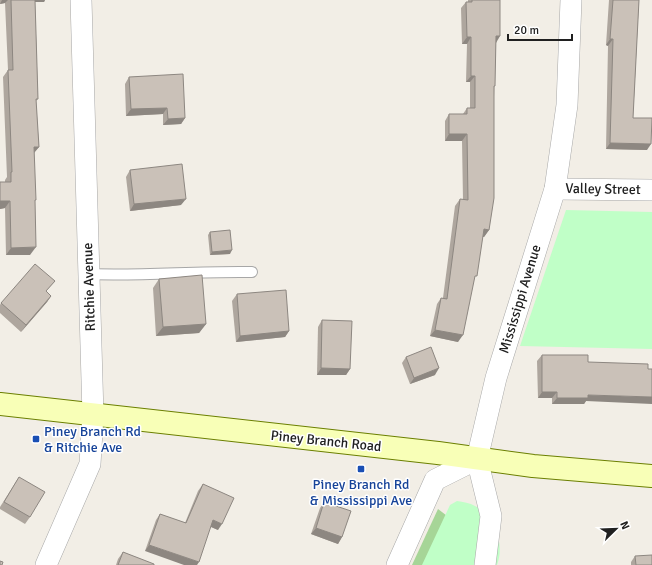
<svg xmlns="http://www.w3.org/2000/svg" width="652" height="565" viewBox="0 0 652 565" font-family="Signika,sans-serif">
	<rect width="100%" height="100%" fill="#f2eee6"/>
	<path fill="#a6d597" d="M 438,509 L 463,528 L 462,565 L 412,565 Z"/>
	<g fill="#c0ffc7">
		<path d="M 566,210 L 652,212 L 652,349 L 520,346 Z"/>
		<path d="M 457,501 C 463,502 470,503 475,506 C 495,517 505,544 497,565 L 422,565 L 450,505 Z"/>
	</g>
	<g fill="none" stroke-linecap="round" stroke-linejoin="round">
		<g stroke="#a7a7a7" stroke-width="12">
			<path id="lane" d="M 89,274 C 143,276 197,271 252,272"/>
		</g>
		<g stroke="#a7a7a7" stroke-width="22">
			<g id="street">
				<path d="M 555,189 L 652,190"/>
				<path d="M 477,459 L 491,516 L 485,565"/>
				<path d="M 46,565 L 90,464 L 93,415 L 81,0"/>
				<path d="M 397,565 L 435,480 L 477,459 L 496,378 L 555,189 L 567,105 L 571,0"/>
			</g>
		</g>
		<g stroke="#6b7f00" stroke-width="24">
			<path id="secondary" d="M 0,404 L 438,453 L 533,466 L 652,476"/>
		</g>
		<use href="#lane" stroke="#fff" stroke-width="10"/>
		<use href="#street" stroke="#fff" stroke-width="21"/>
		<use href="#secondary" stroke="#f8ffb7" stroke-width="22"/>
	</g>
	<g fill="#aea69e">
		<path d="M 0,0 L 45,0 L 44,2 L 35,2 L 38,99 L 36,101 L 39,147 L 34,153 L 35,202 L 30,255 L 6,255 L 5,208 L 0,209 L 0,182 L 5,182 L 5,180 L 7,177 L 3,77 L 8,70 L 5,3 L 0,4 Z"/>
		<path d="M 468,0 L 500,0 L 496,43 L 489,230 L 484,237 L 483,236 L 474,280 L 458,342 L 430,336 L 437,304 L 441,298 L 443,298 L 455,206 L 460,199 L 463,200 L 462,141 L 445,141 L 445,121 L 449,114 L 463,114 L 467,108 L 470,108 L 470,82 L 466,82 L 467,44 L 462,44 L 461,8 L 466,2 L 468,2 Z"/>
		<path d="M 609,0 L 639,0 L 633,118 L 647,150 L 606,149 L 608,46 L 606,45 Z"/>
		<path d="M 129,77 L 185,118 L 181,124 L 163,125 L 163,114 L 126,116 L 125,84 Z"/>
		<path d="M 130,170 L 181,205 L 130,211 L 126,177 Z"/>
		<path d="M 210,232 L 230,254 L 210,255 L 208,235 Z"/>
		<path d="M 159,279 L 206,324 L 199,333 L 156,336 L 153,288 Z"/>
		<path d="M 55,281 L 46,291 L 51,296 L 47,302 L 21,332 L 0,313 L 0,305 L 1,303 Z"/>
		<path d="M 237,294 L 289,331 L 285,337 L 236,342 L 232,301 Z"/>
		<path d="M 322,320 L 350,369 L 346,375 L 317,375 L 318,327 Z"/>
		<path d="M 542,355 L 586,401 L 584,404 L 552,404 L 552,398 L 538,398 L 537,361 Z"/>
		<path d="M 406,357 L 435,375 L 410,384 L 402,363 Z"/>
		<path d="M 19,477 L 30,517 L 25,524 L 0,509 L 0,507 Z"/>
		<path d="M 203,484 L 218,530 L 211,527 L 145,551 L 156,520 L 160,514 L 185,523 L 198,491 Z"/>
		<path d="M 324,502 L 342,537 L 338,544 L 311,534 L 320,508 Z"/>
		<path d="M 123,552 L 154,565 L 116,565 L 118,559 Z"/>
		<path d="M 635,556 L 652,565 L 631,565 L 631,562 Z"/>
	</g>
	<g fill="#8d8781">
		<path d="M 2,0 L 8,0 L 5,3 L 0,4 Z"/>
		<path d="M 31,0 L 45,0 L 44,2 L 30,2 Z"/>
		<path d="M 496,36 L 500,36 L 496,43 Z"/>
		<path d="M 467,37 L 471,37 L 467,44 L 462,44 Z"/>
		<path d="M 610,39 L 613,39 L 608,46 L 606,45 Z"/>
		<path d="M 471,76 L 475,76 L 470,82 L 466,82 Z"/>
		<path d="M 167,108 L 163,114 L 126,116 L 131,109 Z"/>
		<path d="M 185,118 L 181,124 L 163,125 L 168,119 Z"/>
		<path d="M 449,134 L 467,134 L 462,141 L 445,141 Z"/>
		<path d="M 610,143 L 651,144 L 647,150 L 606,149 Z"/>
		<path d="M 34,147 L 39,147 L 33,154 Z"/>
		<path d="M 186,199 L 181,205 L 130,211 L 134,204 Z"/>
		<path d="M 0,201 L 10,201 L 5,208 L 0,209 Z"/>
		<path d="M 484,229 L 489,230 L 484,237 L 479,236 Z"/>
		<path d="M 36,247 L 30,255 L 6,255 L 11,248 Z"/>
		<path d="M 232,250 L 230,254 L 210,255 L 212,252 Z"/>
		<path d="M 51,296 L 47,302 L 21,332 L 26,325 Z"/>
		<path d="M 206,324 L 199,333 L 156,336 L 163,327 Z"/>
		<path d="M 435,330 L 463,335 L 458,342 L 430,336 Z"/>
		<path d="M 289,331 L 285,337 L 236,342 L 240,336 Z"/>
		<path d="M 321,368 L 350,369 L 346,375 L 317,375 Z"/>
		<path d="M 439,368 L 435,375 L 410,384 L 414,378 Z"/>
		<path d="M 542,392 L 557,392 L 552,398 L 538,398 Z"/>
		<path d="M 588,395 L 652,397 L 652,404 L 586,401 L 584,404 L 552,404 L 557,398 Z"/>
		<path d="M 213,520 L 222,524 L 218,530 L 209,526 Z"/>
		<path d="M 316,528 L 342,537 L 338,544 L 311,534 Z"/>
		<path d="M 149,545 L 199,562 L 197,565 L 184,565 L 145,551 Z"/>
	</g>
	<g fill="#cac1b8" stroke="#8d8781">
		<path d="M 11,0 L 35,0 L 38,99 L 36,99 L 39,147 L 34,147 L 36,200 L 35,200 L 36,247 L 11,248 L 10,201 L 0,201 L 0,182 L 11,182 L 11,172 L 12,172 L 8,70 L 13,70 Z"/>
		<path d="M 472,0 L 500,0 L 500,36 L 496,36 L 495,86 L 494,86 L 494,198 L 489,230 L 484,229 L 477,276 L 475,276 L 463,335 L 435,330 L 441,298 L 447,299 L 460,199 L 468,200 L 467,134 L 449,134 L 449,114 L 467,114 L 467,108 L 475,108 L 475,76 L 471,76 L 471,37 L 467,37 L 466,2 L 472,2 Z"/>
		<path d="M 613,0 L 639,0 L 633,118 L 652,118 L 651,144 L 610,143 L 613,39 L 610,39 Z"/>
		<path d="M 183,74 L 185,118 L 168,119 L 167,108 L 131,109 L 129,77 Z"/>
		<path d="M 182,164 L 186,199 L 134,204 L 130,170 Z"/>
		<path d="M 230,230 L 232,250 L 212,252 L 210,232 Z"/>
		<path d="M 35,264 L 55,281 L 46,291 L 51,296 L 26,325 L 1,303 Z"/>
		<path d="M 202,275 L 206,324 L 163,327 L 159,279 Z"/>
		<path d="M 286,290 L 289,331 L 240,336 L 237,294 Z"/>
		<path d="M 322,320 L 352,321 L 350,369 L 321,368 Z"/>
		<path d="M 431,347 L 439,368 L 414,378 L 406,357 Z"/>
		<path d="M 542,355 L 588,355 L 588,362 L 648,364 L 648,369 L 652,369 L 652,397 L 588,395 L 588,398 L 557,398 L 557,392 L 542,392 Z"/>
		<path d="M 19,477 L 45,492 L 30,517 L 4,502 Z"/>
		<path d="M 203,484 L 234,498 L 222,524 L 213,520 L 199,562 L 149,545 L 160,514 L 186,523 Z"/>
		<path d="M 324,502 L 351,511 L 342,537 L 316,528 Z"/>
		<path d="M 123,552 L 154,564 L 154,565 L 118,565 Z"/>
		<path d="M 652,555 L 652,565 L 636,565 L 635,556 Z"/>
		<path d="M 0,561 L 3,562 L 2,565 L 0,565 Z"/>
	</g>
	<g fill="#1a4fb4" stroke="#fff" stroke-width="1.5">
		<rect x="32" y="435" width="8" height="8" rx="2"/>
		<rect x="357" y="465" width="8" height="8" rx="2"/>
	</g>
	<g text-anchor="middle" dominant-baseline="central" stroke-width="3" stroke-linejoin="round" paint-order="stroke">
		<g font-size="14" fill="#202020" stroke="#fff">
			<text transform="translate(603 189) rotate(1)">Valley Street</text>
			<text transform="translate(89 287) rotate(-92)">Ritchie Avenue</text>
			<text transform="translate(520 299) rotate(-73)">Mississippi Avenue</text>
			<text transform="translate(326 441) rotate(6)">Piney Branch Road</text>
		</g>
		<g font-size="14" fill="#164399" stroke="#fff" text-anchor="start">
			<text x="44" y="431">Piney Branch Rd<tspan x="44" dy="16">&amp; Ritchie Ave</tspan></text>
			<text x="361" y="484" text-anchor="middle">Piney Branch Rd<tspan x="361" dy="16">&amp; Mississippi Ave</tspan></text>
		</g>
	</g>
	<g transform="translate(616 529) rotate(67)" stroke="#ffffff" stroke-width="3" paint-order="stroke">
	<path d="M0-3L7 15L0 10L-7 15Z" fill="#202020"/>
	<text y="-6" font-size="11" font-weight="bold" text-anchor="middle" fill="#202020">N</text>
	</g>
	<path d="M508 34v6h64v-6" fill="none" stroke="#202020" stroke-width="2"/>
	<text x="514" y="34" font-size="12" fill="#202020" stroke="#ffffff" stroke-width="3" paint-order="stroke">20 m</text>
</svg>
